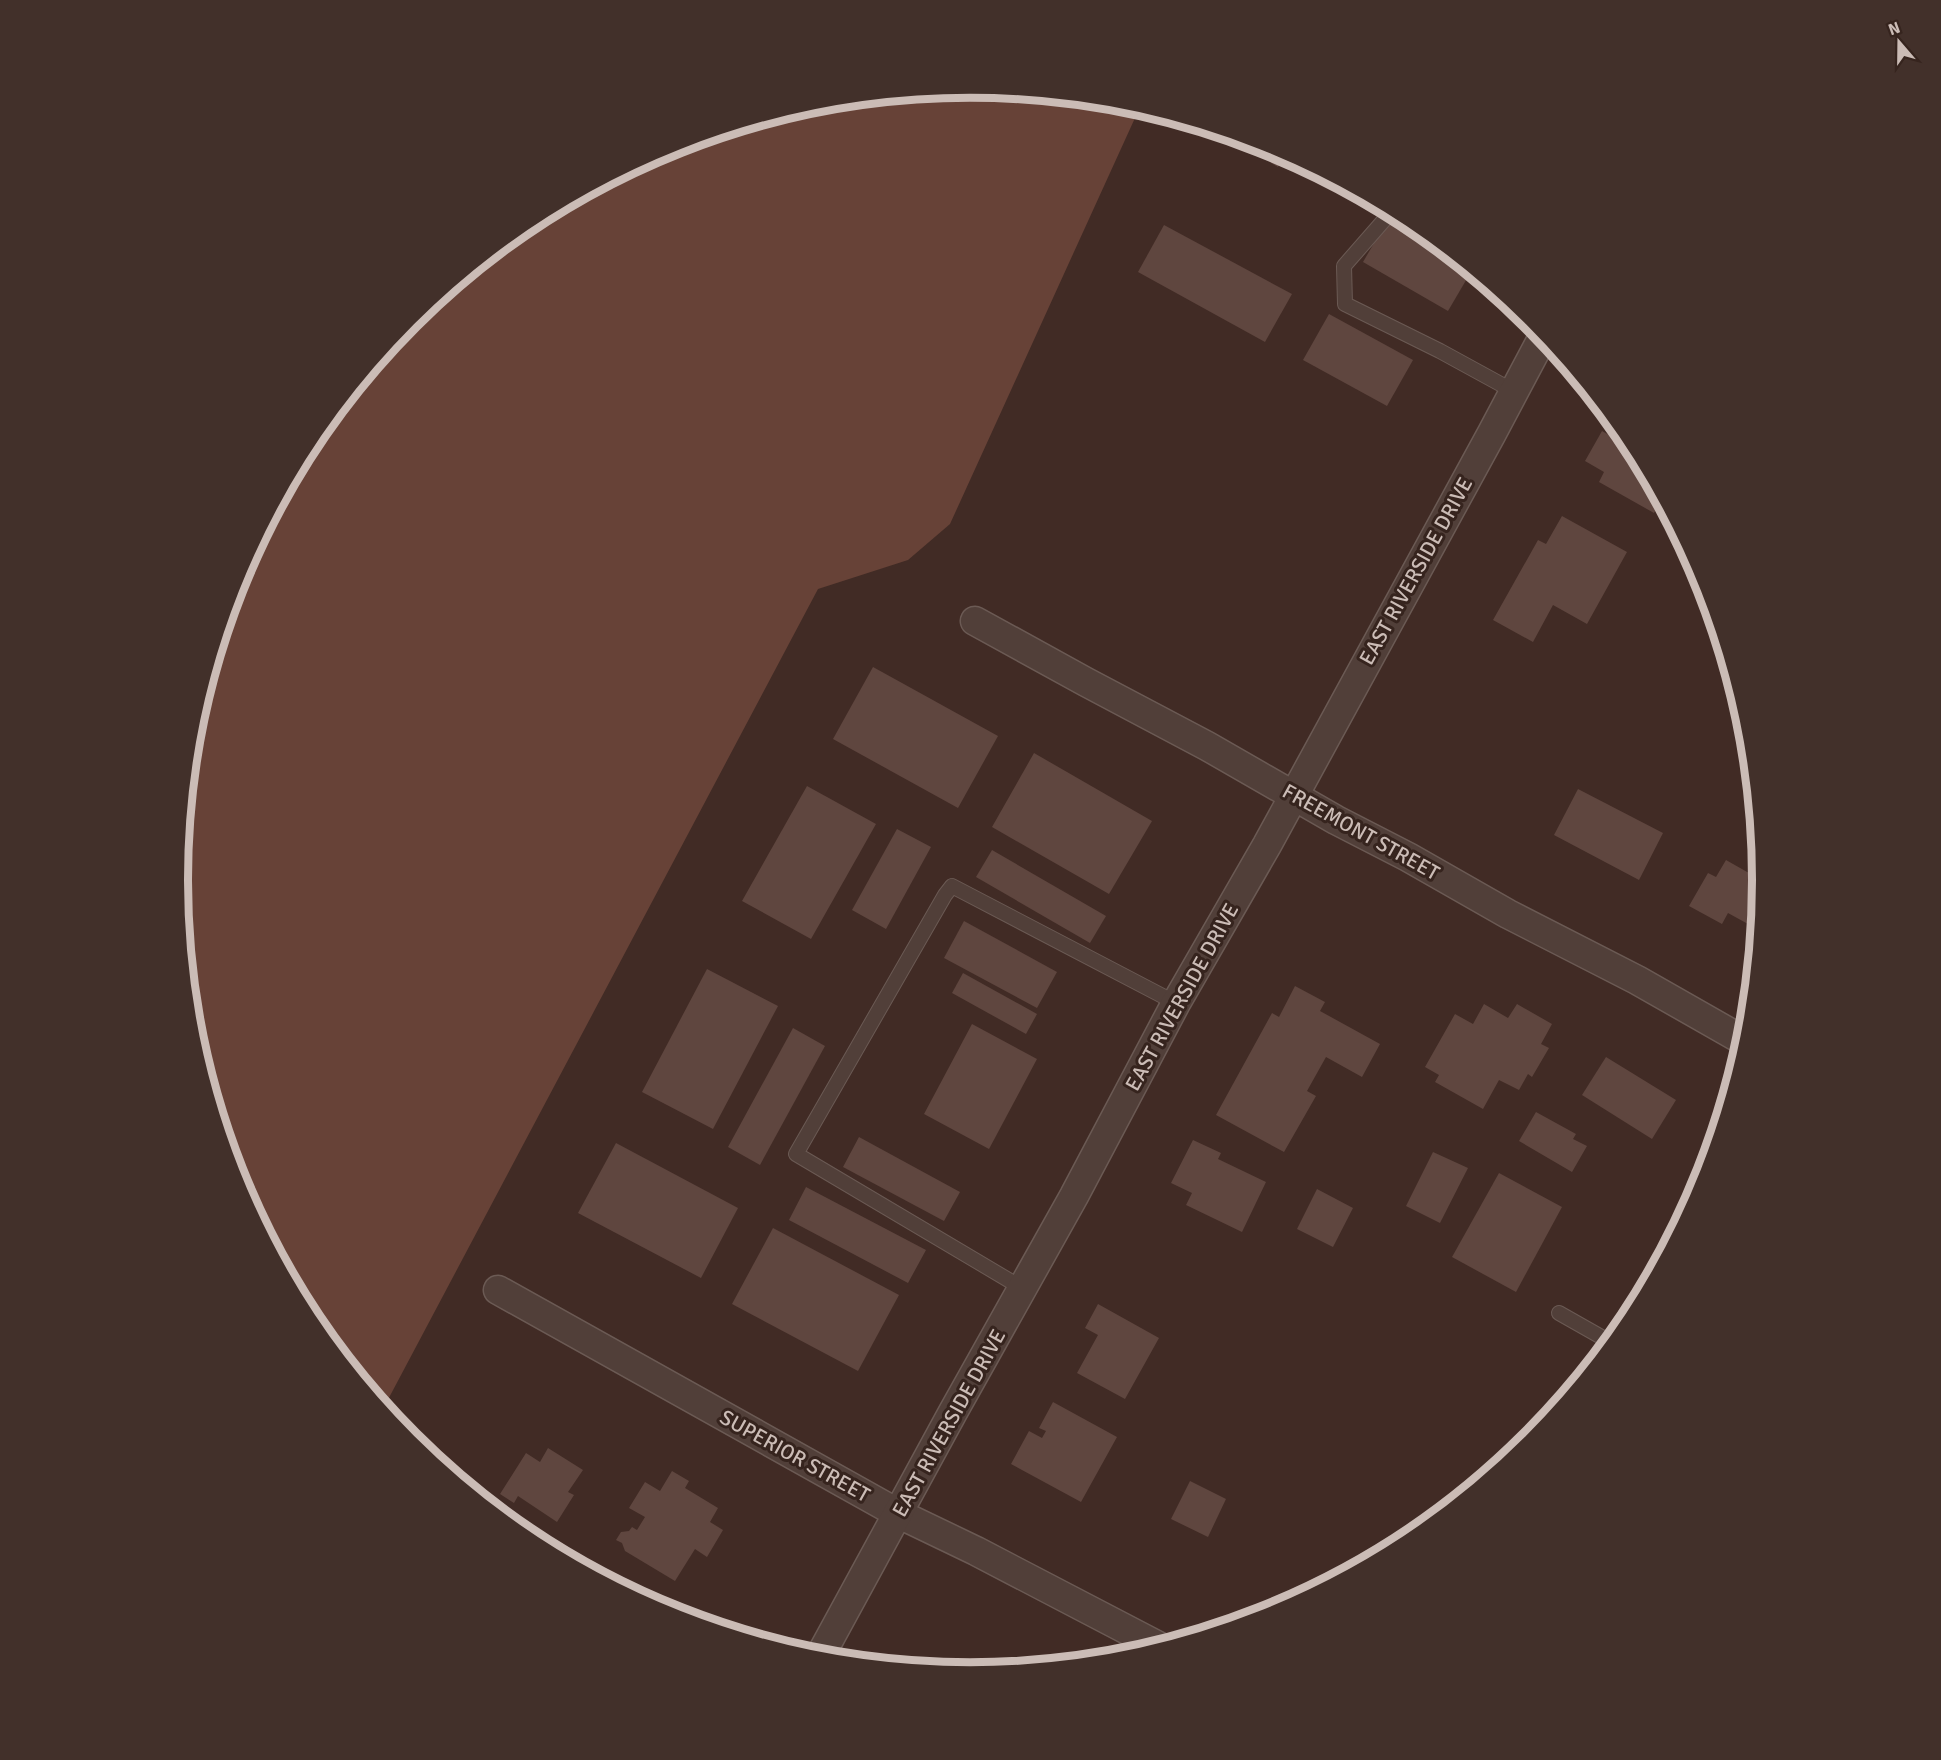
<svg xmlns="http://www.w3.org/2000/svg" width="1941" height="1760" viewBox="0 0 1941 1760" font-family="Signika,sans-serif">
	<rect width="100%" height="100%" fill="#412b25"/>
	<path fill="#674237" d="M 971,87 L 1126,102 L 1140,107 L 950,524 L 908,560 L 818,589 L 383,1409 L 311,1320 L 238,1183 L 193,1034 L 178,880 L 193,725 L 238,576 L 311,439 L 410,319 L 530,220 L 667,147 L 816,102 Z"/>
	<g fill="#5f463f">
		<path d="M 1217,130 L 1274,148 L 1285,153 L 1278,167 Z"/>
		<path d="M 1387,221 L 1472,270 L 1448,311 L 1363,262 Z"/>
		<path d="M 1164,225 L 1292,294 L 1265,342 L 1138,272 Z"/>
		<path d="M 1329,314 L 1413,360 L 1387,406 L 1303,360 Z"/>
		<path d="M 1602,431 L 1636,450 L 1662,499 L 1654,513 L 1599,482 L 1604,472 L 1585,461 Z"/>
		<path d="M 1562,516 L 1627,552 L 1587,624 L 1553,605 L 1533,642 L 1493,620 L 1538,540 L 1546,544 Z"/>
		<path d="M 873,667 L 998,736 L 958,808 L 833,739 Z"/>
		<path d="M 1034,753 L 1152,821 L 1109,894 L 992,827 Z"/>
		<path d="M 807,786 L 876,824 L 811,939 L 742,901 Z"/>
		<path d="M 1578,789 L 1663,833 L 1639,880 L 1554,835 Z"/>
		<path d="M 897,829 L 931,847 L 886,929 L 852,910 Z"/>
		<path d="M 992,850 L 1106,916 L 1090,943 L 976,877 Z"/>
		<path d="M 1726,860 L 1763,881 L 1758,938 L 1754,936 L 1757,929 L 1728,913 L 1722,924 L 1689,906 L 1708,873 L 1716,877 Z"/>
		<path d="M 964,921 L 1057,972 L 1037,1008 L 944,958 Z"/>
		<path d="M 707,969 L 778,1006 L 713,1129 L 642,1092 Z"/>
		<path d="M 963,973 L 1037,1014 L 1026,1034 L 952,993 Z"/>
		<path d="M 1295,986 L 1325,1002 L 1320,1011 L 1380,1044 L 1362,1077 L 1326,1057 L 1307,1091 L 1316,1096 L 1284,1152 L 1216,1115 L 1272,1013 L 1279,1017 Z"/>
		<path d="M 1484,1004 L 1508,1018 L 1517,1004 L 1552,1024 L 1541,1044 L 1549,1048 L 1532,1077 L 1528,1074 L 1519,1090 L 1499,1080 L 1483,1109 L 1435,1082 L 1439,1075 L 1425,1067 L 1455,1014 L 1473,1024 Z"/>
		<path d="M 972,1024 L 1037,1059 L 989,1149 L 924,1114 Z"/>
		<path d="M 793,1028 L 825,1046 L 760,1165 L 728,1147 Z"/>
		<path d="M 1606,1057 L 1676,1100 L 1652,1139 L 1582,1095 Z"/>
		<path d="M 1536,1112 L 1576,1134 L 1573,1139 L 1587,1146 L 1572,1172 L 1519,1141 Z"/>
		<path d="M 859,1137 L 960,1192 L 944,1221 L 843,1167 Z"/>
		<path d="M 1193,1140 L 1221,1153 L 1218,1159 L 1266,1182 L 1242,1232 L 1186,1205 L 1192,1193 L 1171,1183 Z"/>
		<path d="M 616,1143 L 738,1208 L 701,1278 L 578,1213 Z"/>
		<path d="M 1433,1152 L 1468,1168 L 1440,1223 L 1406,1206 Z"/>
		<path d="M 1499,1173 L 1562,1207 L 1516,1292 L 1452,1257 Z"/>
		<path d="M 806,1187 L 926,1250 L 908,1283 L 789,1220 Z"/>
		<path d="M 1317,1189 L 1353,1208 L 1333,1247 L 1297,1229 Z"/>
		<path d="M 773,1228 L 899,1295 L 858,1371 L 732,1304 Z"/>
		<path d="M 1647,1269 L 1655,1273 L 1630,1321 L 1618,1335 L 1613,1333 Z"/>
		<path d="M 1098,1304 L 1159,1338 L 1125,1399 L 1077,1373 L 1098,1335 L 1085,1328 Z"/>
		<path d="M 1053,1402 L 1117,1437 L 1081,1502 L 1011,1464 L 1029,1431 L 1042,1438 L 1046,1431 L 1039,1428 Z"/>
		<path d="M 548,1448 L 583,1470 L 568,1492 L 574,1495 L 557,1522 L 518,1496 L 514,1503 L 500,1494 L 526,1453 L 540,1462 Z"/>
		<path d="M 672,1471 L 689,1481 L 685,1488 L 718,1508 L 710,1522 L 723,1530 L 707,1557 L 695,1549 L 675,1581 L 625,1551 L 622,1543 L 616,1540 L 621,1532 L 629,1531 L 632,1527 L 637,1530 L 645,1517 L 629,1508 L 645,1482 L 660,1491 Z"/>
		<path d="M 1190,1481 L 1226,1499 L 1208,1537 L 1171,1519 Z"/>
	</g>
	<g fill="none" stroke-linecap="round" stroke-linejoin="round">
		<g stroke="#6b5a54" stroke-width="16">
			<g id="service">
				<path d="M 1392,211 L 1344,266 L 1345,304 L 1440,351 L 1515,392"/>
				<path d="M 1022,1288 L 796,1154 L 945,895 L 952,886 L 1176,1003"/>
				<path d="M 1559,1313 L 1612,1343"/>
			</g>
		</g>
		<g stroke="#6b5a54" stroke-width="31">
			<g id="minor">
				<path d="M 975,621 L 1086,682 L 1207,746 L 1336,820 L 1408,857 L 1508,914 L 1637,980 L 1746,1042"/>
				<path d="M 498,1290 L 899,1514 L 976,1551 L 1160,1647"/>
				<path d="M 819,1658 L 953,1412 L 1074,1196 L 1176,1003 L 1267,845 L 1492,433 L 1544,335"/>
			</g>
		</g>
		<use href="#service" stroke="#513f39" stroke-width="14"/>
		<use href="#minor" stroke="#513f39" stroke-width="28"/>
	</g>
	<g text-anchor="middle" dominant-baseline="central" stroke-width="6" stroke-linejoin="round" paint-order="stroke">
		<g font-size="21" fill="#cbbcb6" stroke="#36241e">
			<text transform="translate(1416 571) rotate(-61)">EAST RIVERSIDE DRIVE</text>
			<text transform="translate(1361 832) rotate(29)">FREEMONT STREET</text>
			<text transform="translate(1182 997) rotate(-61)">EAST RIVERSIDE DRIVE</text>
			<text transform="translate(949 1423) rotate(-61)">EAST RIVERSIDE DRIVE</text>
			<text transform="translate(795 1456) rotate(29)">SUPERIOR STREET</text>
		</g>
	</g>
	<path d="M0 0H1941V1760H0ZM188 880a782 782 0 1 1 1564 0a782 782 0 1 1-1564 0Z" fill="#42302a" fill-rule="evenodd"/>
	<path fill="none" stroke="#cbbcb6" stroke-width="8" d="M188 880a782 782 0 1 1 1564 0a782 782 0 1 1-1564 0Z"/>
	<g transform="translate(1899 42) rotate(340)" stroke="#36241e" stroke-width="4.5" paint-order="stroke">
	<path d="M0-4.5L10 22L0 15L-10 22Z" fill="#cbbcb6"/>
	<text y="-9" font-size="16" font-weight="bold" text-anchor="middle" fill="#cbbcb6">N</text>
	</g>
</svg>
